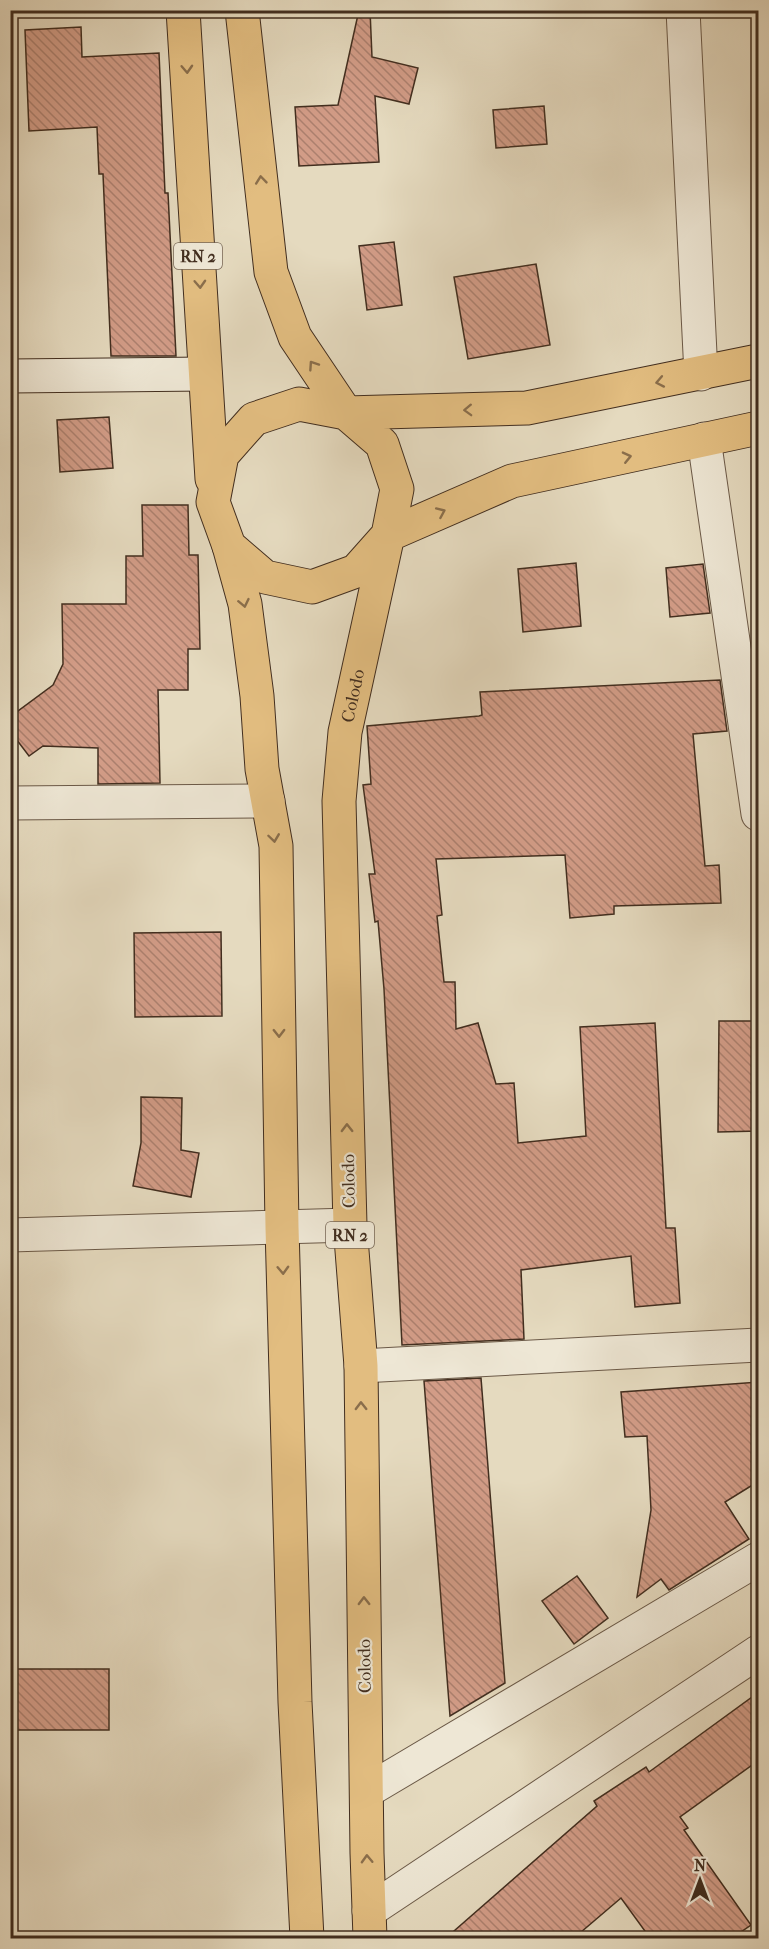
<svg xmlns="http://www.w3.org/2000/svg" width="769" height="1949" viewBox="0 0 769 1949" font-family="'IM FELL French Canon',serif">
	<defs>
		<pattern id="building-back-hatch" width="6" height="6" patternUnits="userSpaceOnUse" patternTransform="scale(1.5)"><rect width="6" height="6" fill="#d29c87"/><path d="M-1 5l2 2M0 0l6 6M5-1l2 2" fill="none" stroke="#ac806e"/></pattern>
	</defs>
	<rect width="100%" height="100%" fill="#e5dabf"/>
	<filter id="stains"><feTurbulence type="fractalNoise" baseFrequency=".00333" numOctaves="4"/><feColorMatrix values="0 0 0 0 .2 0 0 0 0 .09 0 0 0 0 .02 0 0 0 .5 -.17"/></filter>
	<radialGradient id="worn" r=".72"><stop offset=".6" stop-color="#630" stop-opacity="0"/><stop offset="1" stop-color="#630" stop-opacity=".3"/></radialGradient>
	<g fill="url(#building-back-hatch)" stroke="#422e1f" stroke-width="1.5">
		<path d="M 359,10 L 370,10 L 372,57 L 418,68 L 409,104 L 375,96 L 379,162 L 299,166 L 295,107 L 338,105 Z"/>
		<path d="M 81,27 L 82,57 L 159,53 L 165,193 L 168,193 L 176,356 L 111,356 L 103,174 L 99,174 L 97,127 L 29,131 L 25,30 Z"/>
		<path d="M 544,106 L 547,144 L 496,148 L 493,110 Z"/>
		<path d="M 394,242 L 402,305 L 367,310 L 359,246 Z"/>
		<path d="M 536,264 L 550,345 L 468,359 L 454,277 Z"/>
		<path d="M 109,417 L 113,468 L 60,472 L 57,420 Z"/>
		<path d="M 142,505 L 188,505 L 189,555 L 198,555 L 200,649 L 188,649 L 188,690 L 158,690 L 160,783 L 98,784 L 98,748 L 43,746 L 29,756 L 10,731 L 10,717 L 53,685 L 63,664 L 62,604 L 126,604 L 126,556 L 143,556 Z"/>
		<path d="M 576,563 L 581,626 L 523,632 L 518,569 Z"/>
		<path d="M 703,564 L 710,613 L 670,617 L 666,568 Z"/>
		<path d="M 720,680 L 727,731 L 693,734 L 705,866 L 719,865 L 721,903 L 614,906 L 614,914 L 570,918 L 565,855 L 436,859 L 442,915 L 437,916 L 444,982 L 455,982 L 456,1029 L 478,1023 L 496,1084 L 514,1083 L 518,1143 L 586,1136 L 580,1027 L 655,1023 L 666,1228 L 675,1228 L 680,1303 L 635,1307 L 631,1256 L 521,1270 L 524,1339 L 402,1345 L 384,989 L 378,921 L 375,922 L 369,874 L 375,874 L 363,785 L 371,784 L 367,726 L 479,716 L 482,715 L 480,692 Z"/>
		<path d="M 221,932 L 222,1016 L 135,1017 L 134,933 Z"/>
		<path d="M 719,1021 L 754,1021 L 753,1094 L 759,1094 L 759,1131 L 718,1132 Z"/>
		<path d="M 141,1097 L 182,1098 L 181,1150 L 199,1153 L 191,1197 L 133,1186 L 141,1143 Z"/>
		<path d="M 481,1378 L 505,1683 L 450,1716 L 424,1381 Z"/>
		<path d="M 759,1382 L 759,1481 L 725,1502 L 749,1539 L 669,1590 L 661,1579 L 637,1597 L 651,1510 L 647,1436 L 625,1437 L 621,1392 Z"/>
		<path d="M 577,1576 L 608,1618 L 574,1644 L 542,1601 Z"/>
		<rect x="10" y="1669" width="99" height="61"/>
		<path d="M 759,1692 L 759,1760 L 680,1817 L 688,1828 L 684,1830 L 751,1925 L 732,1938 L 650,1938 L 621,1898 L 574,1938 L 446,1938 L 597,1806 L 594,1801 L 646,1767 L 649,1772 Z"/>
	</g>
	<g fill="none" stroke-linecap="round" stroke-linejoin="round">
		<g stroke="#6b5947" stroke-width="35">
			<g id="minor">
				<path d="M 683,10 L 701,374"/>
				<path d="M 704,439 L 758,814"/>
				<path d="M 10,803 L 268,801"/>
				<path d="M 10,1235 L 350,1225"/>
				<path d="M 361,1366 L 758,1345"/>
				<path d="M 367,1791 L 758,1559"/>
				<path d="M 369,1911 L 758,1652"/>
			</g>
		</g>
		<g stroke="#422e1f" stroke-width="35">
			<path id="secondary" d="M 10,376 L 205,374"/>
		</g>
		<g stroke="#422e1f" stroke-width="35">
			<g id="primary">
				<path d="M 183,10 L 212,479"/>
				<path d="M 242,10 L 271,272 L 295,337 L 346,413 L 382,444 L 397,489 L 388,535 L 356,571 L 312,587 L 265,577 L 229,546 L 213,502 L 222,455 L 254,419 L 299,404 L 346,413 L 527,408 L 758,361"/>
				<path d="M 229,546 L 245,604 L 257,696 L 262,769 L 276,846 L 282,1227 L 295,1702 L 307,1938"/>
				<path id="s1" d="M 370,1938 L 367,1853 L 361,1366 L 350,1225 L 339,801 L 345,732 L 388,535 L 512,481 L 758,428"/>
			</g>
		</g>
		<use href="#minor" stroke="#eee7d5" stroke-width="33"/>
		<use href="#secondary" stroke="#eee7d5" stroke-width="33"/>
		<use href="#primary" stroke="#e2bd80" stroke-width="33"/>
	</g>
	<defs><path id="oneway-chevron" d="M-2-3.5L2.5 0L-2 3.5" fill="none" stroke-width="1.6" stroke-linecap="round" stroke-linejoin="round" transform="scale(1.5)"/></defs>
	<g stroke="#8a6e4b">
		<use href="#oneway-chevron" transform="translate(187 69) rotate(87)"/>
		<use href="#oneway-chevron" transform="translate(261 180) rotate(-96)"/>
		<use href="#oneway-chevron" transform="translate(200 284) rotate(87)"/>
		<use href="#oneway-chevron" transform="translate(313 365) rotate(-124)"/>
		<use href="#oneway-chevron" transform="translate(660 382) rotate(169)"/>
		<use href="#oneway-chevron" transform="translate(468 410) rotate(178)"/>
		<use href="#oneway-chevron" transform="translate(627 457) rotate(-13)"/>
		<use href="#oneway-chevron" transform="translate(441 512) rotate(-24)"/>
		<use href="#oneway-chevron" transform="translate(244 603) rotate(78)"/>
		<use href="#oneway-chevron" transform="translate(274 838) rotate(82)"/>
		<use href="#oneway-chevron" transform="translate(279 1033) rotate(89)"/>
		<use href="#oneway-chevron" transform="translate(347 1128) rotate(-91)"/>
		<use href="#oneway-chevron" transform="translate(283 1270) rotate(88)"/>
		<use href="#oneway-chevron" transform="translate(361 1406) rotate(-91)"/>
		<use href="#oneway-chevron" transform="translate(364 1601) rotate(-91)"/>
		<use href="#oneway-chevron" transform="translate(367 1859) rotate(-92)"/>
	</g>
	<g text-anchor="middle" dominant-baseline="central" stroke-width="4.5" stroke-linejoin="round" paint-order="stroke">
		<g fill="#eee7d5" stroke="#766656" stroke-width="1.5">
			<rect x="174" y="243" width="48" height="26" rx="4.5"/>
			<rect x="326" y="1222" width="48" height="26" rx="4.5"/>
		</g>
		<g font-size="16" font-weight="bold" fill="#422e1f">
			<text x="198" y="256">RN 2</text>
			<text x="350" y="1235">RN 2</text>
		</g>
		<g font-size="18" fill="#422e1f" stroke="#eee7d5">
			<text stroke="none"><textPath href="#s1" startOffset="1244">Colodo</textPath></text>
			<text transform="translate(349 1181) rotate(-91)">Colodo</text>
			<text transform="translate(365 1666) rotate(-91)">Colodo</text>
		</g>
	</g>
	<rect width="769" height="1949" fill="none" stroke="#e5dabf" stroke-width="36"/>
	<rect x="12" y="12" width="745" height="1925" fill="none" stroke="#422e1f" stroke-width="3"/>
	<rect x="18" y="18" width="733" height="1913" fill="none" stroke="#422e1f" stroke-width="1.5"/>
	<g transform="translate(700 1880)" stroke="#eee7d5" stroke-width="4.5" paint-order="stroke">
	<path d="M0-4.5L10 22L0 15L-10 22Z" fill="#422e1f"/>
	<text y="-9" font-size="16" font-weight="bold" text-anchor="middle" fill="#422e1f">N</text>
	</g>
	<rect width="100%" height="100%" filter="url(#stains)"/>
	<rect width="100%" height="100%" fill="url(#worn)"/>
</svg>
